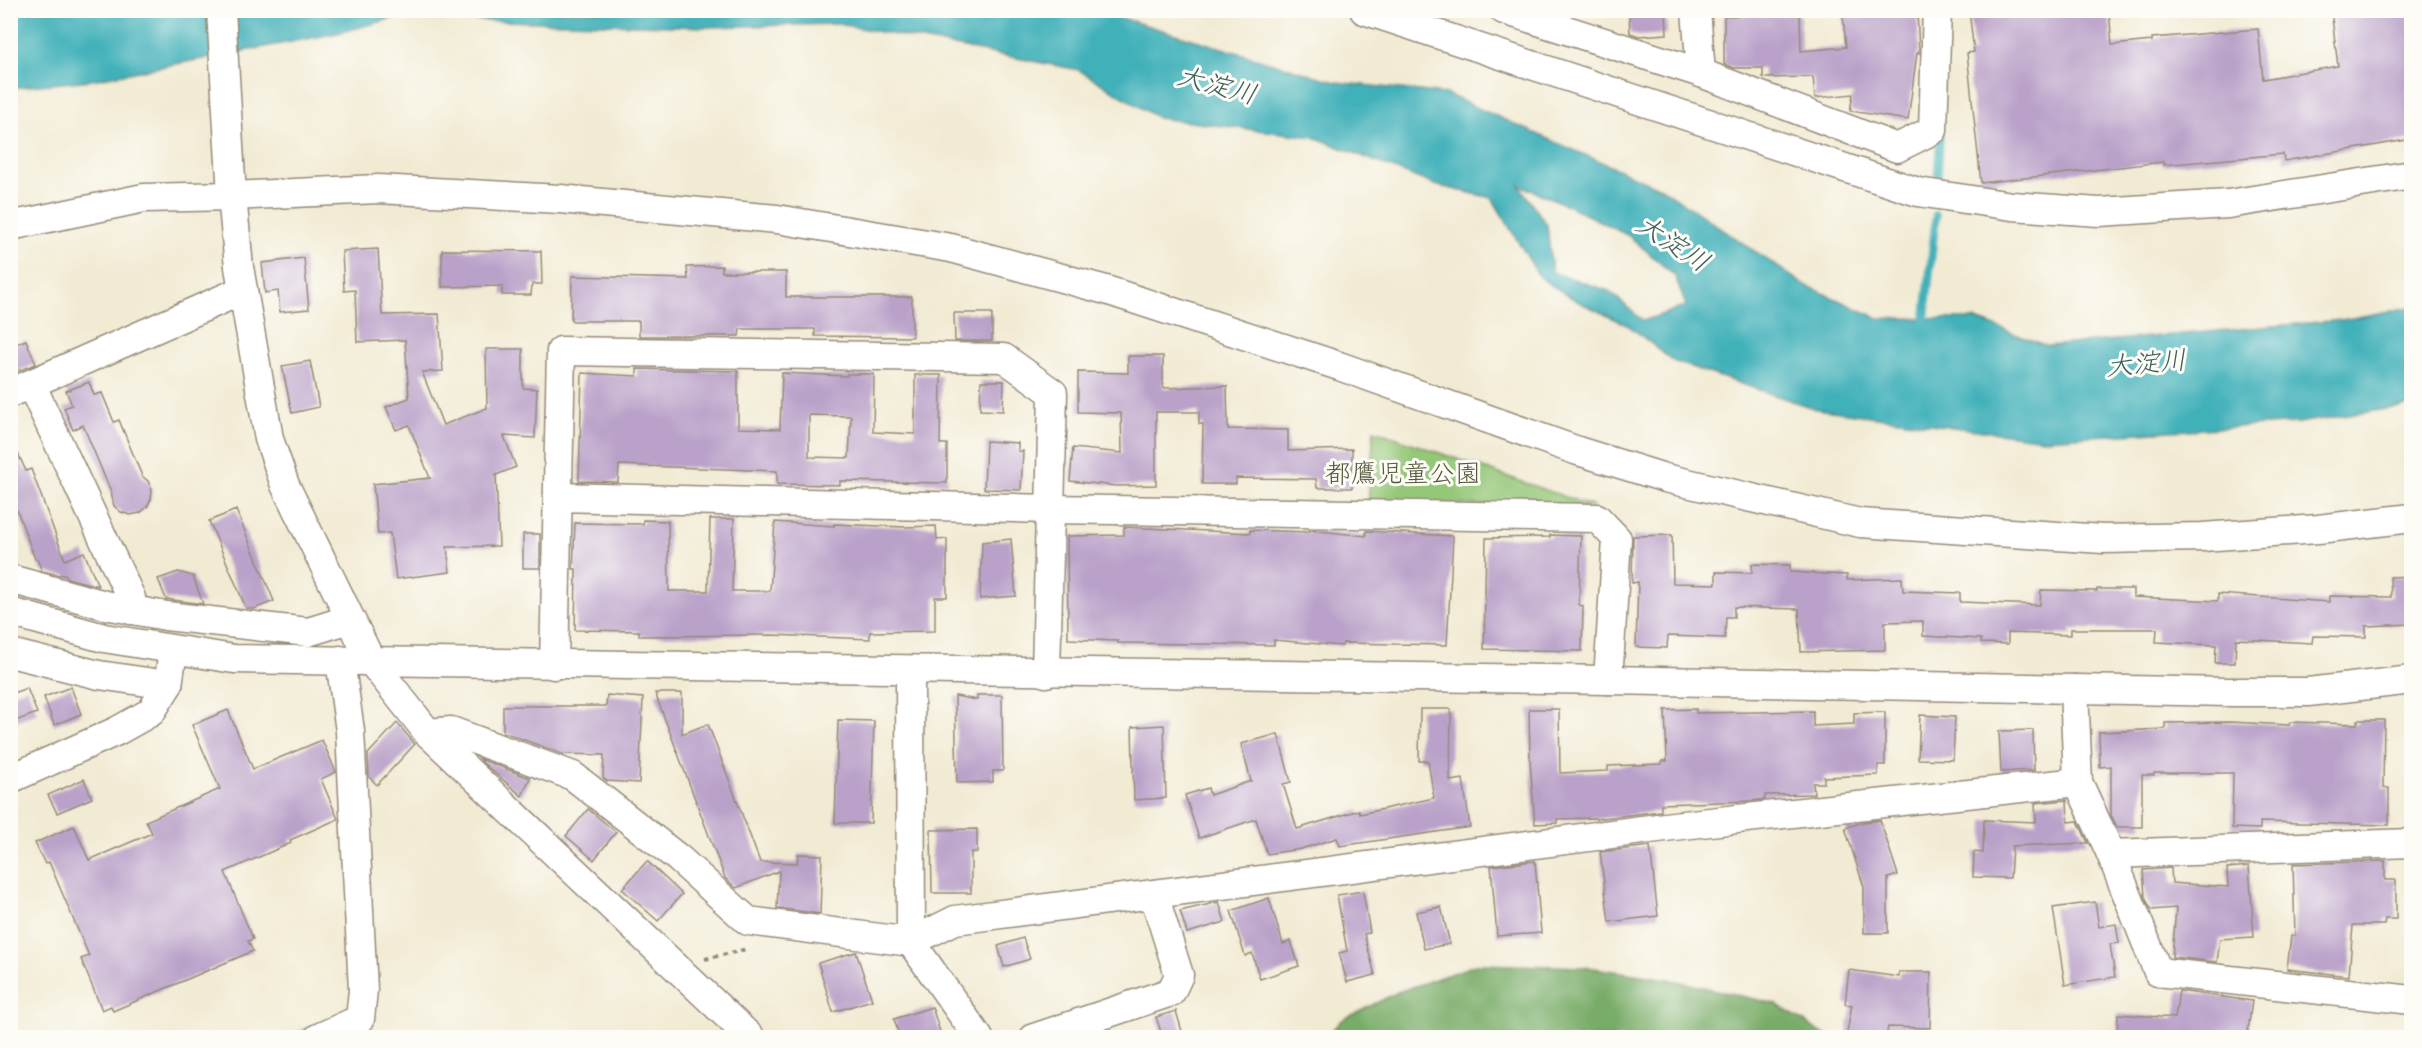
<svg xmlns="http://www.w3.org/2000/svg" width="2422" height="1048" viewBox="0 0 2422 1048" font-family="Caveat,'Klee One',sans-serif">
	<rect width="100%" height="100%" fill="#fdfcf7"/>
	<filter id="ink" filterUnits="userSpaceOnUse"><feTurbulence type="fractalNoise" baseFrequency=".0167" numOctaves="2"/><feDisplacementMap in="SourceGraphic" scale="12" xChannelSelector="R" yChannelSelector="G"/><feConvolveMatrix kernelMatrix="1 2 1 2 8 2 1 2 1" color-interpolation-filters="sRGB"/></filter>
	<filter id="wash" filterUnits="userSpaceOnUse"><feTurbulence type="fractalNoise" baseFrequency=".008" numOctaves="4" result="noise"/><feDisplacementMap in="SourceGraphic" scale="24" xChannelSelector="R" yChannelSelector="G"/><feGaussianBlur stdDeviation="1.35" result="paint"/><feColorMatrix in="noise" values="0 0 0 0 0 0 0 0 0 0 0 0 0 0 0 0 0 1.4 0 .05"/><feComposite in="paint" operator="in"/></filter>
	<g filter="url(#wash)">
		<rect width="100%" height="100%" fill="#f2ebd4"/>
		<path fill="#95c778" stroke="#68784b" stroke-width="1.5" d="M 1374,430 L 1594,507 L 1368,503 Z"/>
		<path fill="#78ac68" stroke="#5a6b43" stroke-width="1.5" d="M 1478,964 L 1587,967 L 1668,979 L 1776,1004 L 1828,1037 L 1325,1037 L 1342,1020 L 1398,992 Z"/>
		<path fill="#40b0b9" stroke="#3e6d6c" stroke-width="1.5" fill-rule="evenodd" d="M 11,11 L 1099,11 L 1336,82 L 1446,94 L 1663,189 L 1803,284 L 1878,318 L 1974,319 L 2047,346 L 2342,320 L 2411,307 L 2411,405 L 2298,423 L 2044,439 L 1816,409 L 1673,361 L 1629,326 L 1577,301 L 1540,278 L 1492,198 L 1435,185 L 1314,137 L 1158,118 L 1079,70 L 839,24 L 705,27 L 394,18 L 338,33 L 92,80 L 11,88 ZM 1519,185 L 1567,205 L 1629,236 L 1675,276 L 1686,306 L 1643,321 L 1609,291 L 1552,272 L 1547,225 Z"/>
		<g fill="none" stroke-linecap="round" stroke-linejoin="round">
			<g stroke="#40b0b9" stroke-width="8">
				<path d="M 1938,174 L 1940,135"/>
				<path d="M 1924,327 L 1936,215"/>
				<path d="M 294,1038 L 315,1028"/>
			</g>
		</g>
		<g id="blocks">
			<g fill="#baa1c9" fill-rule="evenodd">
				<path d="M 1629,10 L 1666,10 L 1667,34 L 1639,36 L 1630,33 Z"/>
				<path d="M 1879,10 L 1917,10 L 1919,53 L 1917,53 L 1908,120 L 1850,111 L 1853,94 L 1815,98 L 1813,77 L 1763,78 L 1763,68 L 1734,68 L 1724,64 L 1724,16 L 1800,15 L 1801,51 L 1846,47 L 1843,16 L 1879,14 Z"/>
				<path d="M 1969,10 L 2109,10 L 2112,45 L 2152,41 L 2152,38 L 2258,29 L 2263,79 L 2338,66 L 2331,10 L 2412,10 L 2412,139 L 2284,161 L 2283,154 L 2163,165 L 2163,162 L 1981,183 L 1967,53 L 1974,52 Z"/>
				<path d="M 378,249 L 382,315 L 439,314 L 443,371 L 422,372 L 443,425 L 487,408 L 486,349 L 523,349 L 523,388 L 537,389 L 535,438 L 504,436 L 516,467 L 496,475 L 499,546 L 447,547 L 450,572 L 396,579 L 390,533 L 378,534 L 373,484 L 430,478 L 409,425 L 396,430 L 386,407 L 409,398 L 405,340 L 357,342 L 355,290 L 344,291 L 342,251 Z"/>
				<path d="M 442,250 L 541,251 L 542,284 L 532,284 L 531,295 L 502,295 L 502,286 L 442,287 Z"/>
				<path d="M 304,258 L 309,309 L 280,312 L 278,291 L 265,293 L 262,263 Z"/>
				<path d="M 722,266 L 722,272 L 786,272 L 786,297 L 912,297 L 912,337 L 815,336 L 815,329 L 740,329 L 739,336 L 639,336 L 639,321 L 571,321 L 572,276 L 688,279 L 687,267 Z"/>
				<path d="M 954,313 L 992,313 L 992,341 L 955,341 Z"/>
				<path d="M 26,340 L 36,364 L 10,374 L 10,346 Z"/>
				<path d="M 1128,356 L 1163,356 L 1163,388 L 1227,386 L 1228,429 L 1288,430 L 1288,451 L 1352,449 L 1352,488 L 1317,488 L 1316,479 L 1236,478 L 1236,484 L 1202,484 L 1203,424 L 1199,424 L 1199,412 L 1156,412 L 1156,485 L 1116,486 L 1070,481 L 1073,448 L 1122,453 L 1121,413 L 1078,412 L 1078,372 L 1128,373 Z"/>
				<path d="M 310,361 L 319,407 L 292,413 L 282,366 Z"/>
				<path d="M 637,369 L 738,371 L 738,428 L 780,429 L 782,373 L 847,376 L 847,374 L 874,374 L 873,432 L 915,434 L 915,375 L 941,375 L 940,444 L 947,444 L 947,483 L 840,481 L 840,485 L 777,484 L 777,471 L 619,465 L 618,482 L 579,481 L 582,373 L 637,376 ZM 809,415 L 851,416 L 849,458 L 809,457 Z"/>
				<path d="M 981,381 L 1004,381 L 1003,411 L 980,410 Z"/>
				<path d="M 89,382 L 94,395 L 102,393 L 114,422 L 119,420 L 142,476 L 148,481 L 152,490 L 151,499 L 147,507 L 140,513 L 130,515 L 121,512 L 114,506 L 111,492 L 83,425 L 73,430 L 64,408 L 72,405 L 66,391 Z"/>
				<path d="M 10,436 L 26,471 L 31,469 L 65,560 L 84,552 L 98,586 L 67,578 L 66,575 L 59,575 L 42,571 L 37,559 L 35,559 L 17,510 L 10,513 Z"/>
				<path d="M 986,441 L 1018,443 L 1018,451 L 1023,451 L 1021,490 L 984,489 Z"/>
				<path d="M 236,510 L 274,601 L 254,609 L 246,608 L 209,521 Z"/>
				<path d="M 710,519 L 734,519 L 732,591 L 770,591 L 775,522 L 834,526 L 834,524 L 904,527 L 936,526 L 937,540 L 947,539 L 947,597 L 935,597 L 935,631 L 870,632 L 870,639 L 772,635 L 639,636 L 639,631 L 575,630 L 576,569 L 573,569 L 575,523 L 643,524 L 643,520 L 668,521 L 669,591 L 708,591 Z"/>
				<path d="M 1124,527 L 1250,533 L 1250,530 L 1309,532 L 1309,530 L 1366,536 L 1366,531 L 1453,536 L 1447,645 L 1343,643 L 1342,646 L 1274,640 L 1274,645 L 1118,643 L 1118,641 L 1068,639 L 1067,536 L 1124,535 Z"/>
				<rect x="523" y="534" width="17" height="34"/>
				<path d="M 1550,535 L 1581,536 L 1579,605 L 1583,606 L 1582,651 L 1484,649 L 1486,538 L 1550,537 Z"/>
				<path d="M 1672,535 L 1673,583 L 1716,584 L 1716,572 L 1752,573 L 1752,564 L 1790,565 L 1790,572 L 1847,575 L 1847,580 L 1902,578 L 1903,591 L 1960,593 L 1960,602 L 2040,605 L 2041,590 L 2097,591 L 2097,589 L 2133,589 L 2133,597 L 2218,601 L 2218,594 L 2329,602 L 2329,596 L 2391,597 L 2390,577 L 2412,576 L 2412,624 L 2366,626 L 2366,637 L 2313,636 L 2312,643 L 2236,639 L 2235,663 L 2215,663 L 2216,645 L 2156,642 L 2157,629 L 2071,629 L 2071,635 L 2008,633 L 2008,644 L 1981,643 L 1981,639 L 1923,636 L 1923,621 L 1885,622 L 1885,650 L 1801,652 L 1799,609 L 1734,607 L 1734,617 L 1726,617 L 1725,638 L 1668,636 L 1667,648 L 1636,647 L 1638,582 L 1632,583 L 1633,536 Z"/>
				<path d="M 1011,539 L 1016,596 L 980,599 L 982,542 Z"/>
				<path d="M 178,572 L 193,576 L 203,604 L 166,599 L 158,579 Z"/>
				<path d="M 71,687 L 81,714 L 54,725 L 44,697 Z"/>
				<path d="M 27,688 L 37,713 L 10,723 L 10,694 Z"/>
				<path d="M 655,693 L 682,693 L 682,734 L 708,724 L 760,862 L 797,863 L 798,854 L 822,855 L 820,914 L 777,908 L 779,871 L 736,888 L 725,878 Z"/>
				<path d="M 607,695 L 643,698 L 639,783 L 607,781 L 603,778 L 604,755 L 562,754 L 503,732 L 503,706 L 606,706 Z"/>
				<path d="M 977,695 L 1002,695 L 1003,771 L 993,771 L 993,782 L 957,783 L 955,696 L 977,700 Z"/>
				<path d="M 1420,709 L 1451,709 L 1450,781 L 1463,779 L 1470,827 L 1340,846 L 1337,838 L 1301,849 L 1267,854 L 1256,819 L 1199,838 L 1185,795 L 1208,788 L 1210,795 L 1251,781 L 1241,744 L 1278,734 L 1291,782 L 1283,784 L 1297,829 L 1359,810 L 1360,814 L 1434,798 L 1428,761 L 1419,761 Z"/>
				<path d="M 1529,709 L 1559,709 L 1560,773 L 1608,771 L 1608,766 L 1662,764 L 1662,761 L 1667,761 L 1665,710 L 1696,709 L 1696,713 L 1813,711 L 1813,726 L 1854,724 L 1854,713 L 1885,712 L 1885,765 L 1878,765 L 1878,775 L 1824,777 L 1824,783 L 1813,783 L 1814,794 L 1765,795 L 1765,799 L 1753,801 L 1661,804 L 1661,811 L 1596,819 L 1595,818 L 1557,819 L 1557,823 L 1535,824 L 1530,761 Z"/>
				<path d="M 228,710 L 253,769 L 322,740 L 336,772 L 321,779 L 338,819 L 290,840 L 291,843 L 225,872 L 253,939 L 248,941 L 253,951 L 113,1011 L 111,1006 L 102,1010 L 81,959 L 89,956 L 49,862 L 45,864 L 35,843 L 74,826 L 89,860 L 152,833 L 146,821 L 220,789 L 192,725 Z"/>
				<path d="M 1920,715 L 1955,717 L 1953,760 L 1918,759 Z"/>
				<path d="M 838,720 L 874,721 L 871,823 L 835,823 Z"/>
				<path d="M 2358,720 L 2384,720 L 2383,788 L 2389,788 L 2389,825 L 2260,822 L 2260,829 L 2232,828 L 2233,773 L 2154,773 L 2154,775 L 2142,775 L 2142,827 L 2117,827 L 2111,815 L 2111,766 L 2100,767 L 2099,732 L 2165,729 L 2165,723 L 2230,722 L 2289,725 L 2290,722 L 2357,724 Z"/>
				<path d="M 397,723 L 415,744 L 377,785 L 369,777 L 368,754 Z"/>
				<path d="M 1164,725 L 1166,798 L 1134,800 L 1132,727 Z"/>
				<path d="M 2033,730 L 2034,770 L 2001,772 L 1999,731 Z"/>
				<path d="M 480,759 L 530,778 L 522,796 L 483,763 Z"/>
				<path d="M 84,779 L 92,798 L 57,813 L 48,795 Z"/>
				<path d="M 2067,800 L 2068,822 L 2078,821 L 2088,843 L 2012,846 L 2010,878 L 1973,877 L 1974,852 L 1983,853 L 1984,820 L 2036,822 L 2035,803 Z"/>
				<path d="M 588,809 L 616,832 L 594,860 L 566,836 Z"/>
				<path d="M 1880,820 L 1898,875 L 1888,878 L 1888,933 L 1864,933 L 1864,887 L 1845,828 L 1863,822 Z"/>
				<path d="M 977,829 L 977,852 L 971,852 L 971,893 L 932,893 L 931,830 Z"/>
				<path d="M 1650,846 L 1658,916 L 1609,922 L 1600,852 Z"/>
				<path d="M 647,861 L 682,894 L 658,921 L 622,889 Z"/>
				<path d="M 1535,861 L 1541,933 L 1497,936 L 1491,866 Z"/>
				<path d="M 2385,861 L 2385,880 L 2396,880 L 2396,919 L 2385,919 L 2384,925 L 2353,925 L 2349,976 L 2287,969 L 2291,936 L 2295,936 L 2293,864 Z"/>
				<path d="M 2249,866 L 2254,937 L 2220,939 L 2217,962 L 2172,957 L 2176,908 L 2151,910 L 2145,896 L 2143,870 L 2171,868 L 2172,883 L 2228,887 L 2227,868 Z"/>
				<path d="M 1363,891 L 1370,933 L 1364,934 L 1375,975 L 1347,982 L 1339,953 L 1347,951 L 1337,895 Z"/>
				<path d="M 1269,898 L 1283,944 L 1291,941 L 1299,966 L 1260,979 L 1252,953 L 1245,956 L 1231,911 Z"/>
				<path d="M 1219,902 L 1225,922 L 1187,933 L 1180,911 Z"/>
				<path d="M 2095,902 L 2099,927 L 2116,924 L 2119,943 L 2110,944 L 2115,977 L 2065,985 L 2053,908 Z"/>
				<path d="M 1441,907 L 1450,944 L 1424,949 L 1416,912 Z"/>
				<path d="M 1023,938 L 1030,959 L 1004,967 L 998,946 Z"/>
				<path d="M 856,952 L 872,1000 L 833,1012 L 818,963 Z"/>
				<path d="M 1849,970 L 1899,977 L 1899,972 L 1931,972 L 1930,1028 L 1888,1027 L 1886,1038 L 1846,1038 L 1852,1005 L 1845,1004 Z"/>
				<path d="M 2179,991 L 2252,1001 L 2247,1038 L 2179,1038 L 2117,1033 L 2118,1014 L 2175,1018 Z"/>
				<path d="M 932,1007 L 942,1038 L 900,1038 L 894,1019 Z"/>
				<path d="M 1176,1011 L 1184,1038 L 1163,1038 L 1156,1017 Z"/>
			</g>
		</g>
	</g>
	<g filter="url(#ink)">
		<use href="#blocks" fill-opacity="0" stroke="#968a79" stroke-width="1.5"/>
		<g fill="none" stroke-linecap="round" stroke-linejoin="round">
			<g stroke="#968a79" stroke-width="31">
				<g id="minor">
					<path d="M 221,10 L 232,196 L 239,267 L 269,439 L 285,485 L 371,661 L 428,733 L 751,1038"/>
					<path d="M 1364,10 L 1918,192 L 2012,206 L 2099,212 L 2228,204 L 2412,175"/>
					<path d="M 1504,10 L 1701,73 L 1897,148 L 1933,130 L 1937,10"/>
					<path d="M 1696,10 L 1701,73"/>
					<path d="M 10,226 L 144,198 L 232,196 L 378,189 L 560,199 L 777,219 L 951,248 L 1106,290 L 1339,366 L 1578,451 L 1665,478 L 1860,523 L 2103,539 L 2202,537 L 2318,529 L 2412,518"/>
					<path d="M 31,384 L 131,598 L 131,610"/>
					<path d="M 10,393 L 243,290"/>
					<path d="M 558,497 L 1051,509 L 1597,518 L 1617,539 L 1608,680"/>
					<path d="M 10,579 L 105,605 L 166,616 L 308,632 L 350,619"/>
					<path d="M 10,612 L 104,638 L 234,659 L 1608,680 L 2230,692 L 2308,692 L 2412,680"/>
					<path d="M 10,653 L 99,675 L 168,685"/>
					<path d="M 554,665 L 561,351 L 1004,358 L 1053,393 L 1046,673"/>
					<path d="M 910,671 L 911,942 L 979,1038"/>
					<path d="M 2074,689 L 2078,782 L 2111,854 L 2158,972 L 2412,1000"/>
					<path d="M 428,733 L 451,731 L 573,776 L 678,858 L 748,921 L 911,942 L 955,920 L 1673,826 L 2078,782"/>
					<path d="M 10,779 L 117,731 L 151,712 L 168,685 L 173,651"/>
					<path d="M 2111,854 L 2412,843"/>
					<path d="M 318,1038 L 360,1019 L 363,990 L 350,731 L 340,660"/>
					<path d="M 1034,1038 L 1171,992 L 1179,975 L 1154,895"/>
				</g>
			</g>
			<path stroke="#968a79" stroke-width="4" stroke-dasharray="4.5 4.5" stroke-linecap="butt" d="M 705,959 L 747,949"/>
			<use href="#minor" stroke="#fff" stroke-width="28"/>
		</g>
	</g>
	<g text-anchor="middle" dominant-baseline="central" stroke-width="6" stroke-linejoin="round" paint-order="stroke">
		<g font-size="26" fill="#565939" stroke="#fdfcf7">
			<text x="1403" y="473">都鷹児童公園</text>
		</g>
		<g font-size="27" font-style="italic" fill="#3d605c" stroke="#fdfcf7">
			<text transform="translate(1217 85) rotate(15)">大淀川</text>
			<text transform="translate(1673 243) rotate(33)">大淀川</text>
			<text transform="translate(2146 363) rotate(-5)">大淀川</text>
		</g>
	</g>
	<rect width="2422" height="1048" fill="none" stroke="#fdfcf7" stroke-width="36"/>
</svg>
